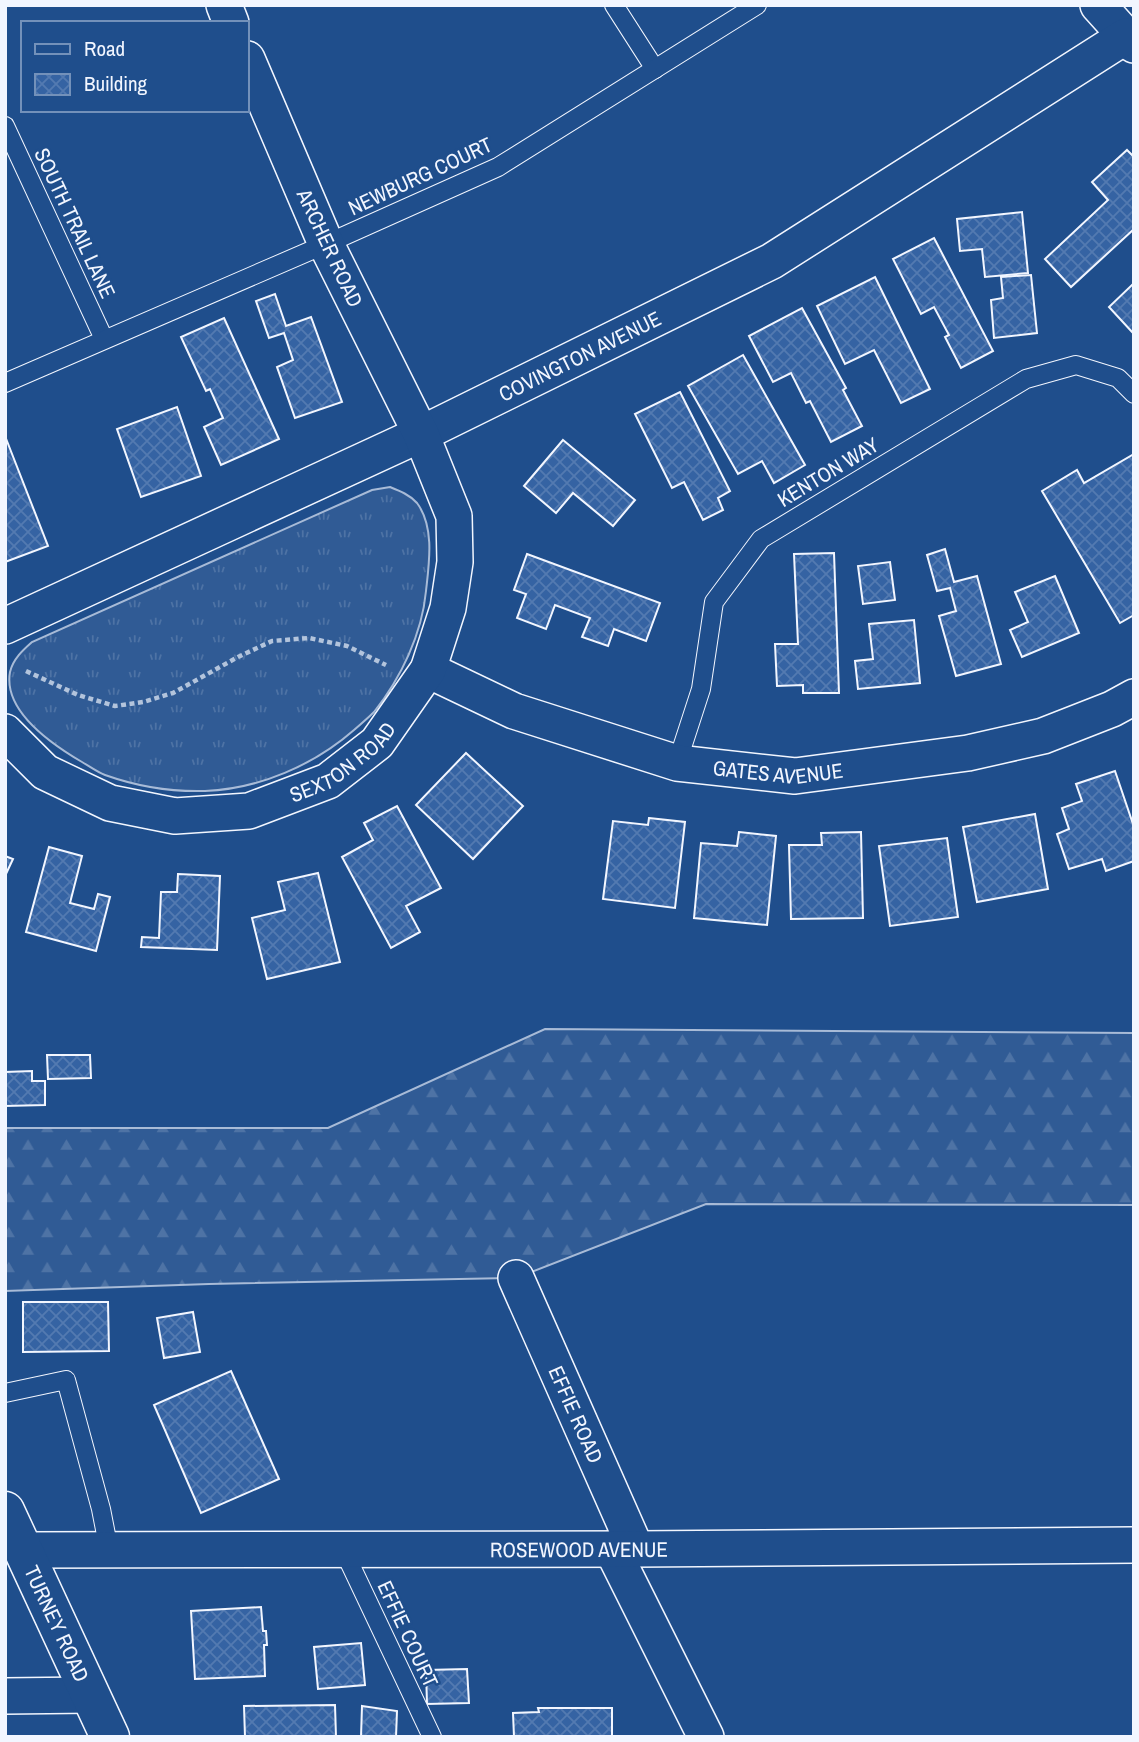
<svg xmlns="http://www.w3.org/2000/svg" width="1139" height="1742" viewBox="0 0 1139 1742" font-family="'Archivo Narrow',sans-serif">
	<defs>
		<pattern id="grass-tufts" width="24" height="20" patternUnits="userSpaceOnUse" patternTransform="scale(1.75)"><rect width="24" height="20" fill="#305b95"/><path d="M3 7l-1-3M5 7V3M7 7l1-3M15 17l-1-3M17 17v-4M19 17l1-3" fill="none" stroke="#4e73a5"/></pattern>
		<pattern id="forest-firs" width="22" height="20" patternUnits="userSpaceOnUse" patternTransform="scale(1.75)"><rect width="22" height="20" fill="#305b95"/><path d="M5 1l3.5 6h-7zM16 11l3.5 6h-7z" fill="#4e73a5"/></pattern>
		<pattern id="building-cross-hatch" width="8" height="8" patternUnits="userSpaceOnUse" patternTransform="scale(1.75)"><rect width="8" height="8" fill="#3563a3"/><path d="M0 0l8 8M0 8l8-8" fill="none" stroke="#537ab1"/></pattern>
	</defs>
	<rect width="100%" height="100%" fill="#1f4e8c"/>
	<path fill="url(#grass-tufts)" stroke="#a8bbd7" stroke-width="2" d="M 390,487 C 400,491 410,495 417,503 C 435,527 429,564 426,591 C 422,634 401,678 374,712 C 368,718 361,724 354,730 C 314,765 259,789 205,791 C 172,792 136,786 105,775 C 97,772 89,766 82,762 C 53,745 3,711 10,672 C 13,659 23,650 32,642 L 372,490 Z"/>
	<path fill="url(#forest-firs)" stroke="#a8bbd7" stroke-width="2" d="M 545,1029 L 1134,1033 L 1134,1205 L 706,1204 L 516,1278 L 209,1284 L 5,1291 L 5,1128 L 328,1128 Z"/>
	<g fill="url(#building-cross-hatch)" stroke="#f2f6ff" stroke-width="2">
		<path d="M 1127,150 L 1134,157 L 1134,229 L 1071,287 L 1045,259 L 1108,200 L 1092,182 Z"/>
		<path d="M 1022,212 L 1028,273 L 985,277 L 982,249 L 960,251 L 957,219 Z"/>
		<path d="M 934,238 L 993,351 L 961,368 L 945,337 L 949,335 L 934,307 L 921,314 L 893,259 Z"/>
		<path d="M 1031,275 L 1037,333 L 994,338 L 991,300 L 1003,298 L 1001,277 Z"/>
		<path d="M 875,277 L 930,389 L 901,403 L 874,350 L 845,364 L 817,306 Z"/>
		<path d="M 1134,283 L 1134,332 L 1133,333 L 1109,307 Z"/>
		<path d="M 275,294 L 286,326 L 311,317 L 342,402 L 295,418 L 277,367 L 293,360 L 284,333 L 269,338 L 256,301 Z"/>
		<path d="M 802,308 L 846,388 L 843,390 L 862,426 L 831,442 L 810,401 L 806,403 L 791,373 L 773,382 L 749,336 Z"/>
		<path d="M 224,318 L 279,439 L 221,465 L 204,427 L 223,418 L 210,389 L 206,391 L 181,337 Z"/>
		<path d="M 743,355 L 805,465 L 774,483 L 762,461 L 738,474 L 688,386 Z"/>
		<path d="M 680,392 L 730,491 L 718,498 L 723,510 L 703,520 L 684,482 L 672,488 L 635,414 Z"/>
		<path d="M 177,407 L 201,476 L 141,497 L 117,429 Z"/>
		<path d="M 5,436 L 48,546 L 5,562 Z"/>
		<path d="M 563,440 L 635,500 L 613,526 L 573,493 L 556,513 L 524,486 Z"/>
		<path d="M 1134,454 L 1134,615 L 1120,623 L 1042,491 L 1077,470 L 1084,483 Z"/>
		<path d="M 945,549 L 954,582 L 977,576 L 1001,664 L 956,676 L 939,616 L 956,611 L 950,588 L 937,591 L 927,555 Z"/>
		<path d="M 834,553 L 839,693 L 803,693 L 803,685 L 777,686 L 775,644 L 798,644 L 794,554 Z"/>
		<path d="M 527,554 L 660,603 L 646,641 L 614,629 L 608,646 L 582,637 L 590,618 L 555,605 L 546,629 L 517,618 L 526,594 L 514,590 Z"/>
		<path d="M 890,562 L 895,600 L 863,604 L 858,566 Z"/>
		<path d="M 1055,576 L 1079,633 L 1022,657 L 1010,630 L 1028,622 L 1015,592 Z"/>
		<path d="M 914,620 L 920,683 L 858,689 L 855,661 L 873,659 L 869,624 Z"/>
		<path d="M 466,753 L 523,806 L 473,859 L 416,805 Z"/>
		<path d="M 1115,771 L 1134,827 L 1134,861 L 1106,871 L 1102,859 L 1069,869 L 1057,834 L 1069,829 L 1062,808 L 1082,801 L 1076,784 Z"/>
		<path d="M 397,806 L 441,888 L 406,906 L 420,932 L 391,948 L 342,857 L 373,840 L 364,823 Z"/>
		<path d="M 1035,814 L 1048,889 L 977,902 L 963,827 Z"/>
		<path d="M 649,818 L 685,822 L 675,908 L 603,899 L 613,821 L 648,825 Z"/>
		<path d="M 739,832 L 776,836 L 767,925 L 694,918 L 701,843 L 737,846 Z"/>
		<path d="M 861,832 L 863,918 L 791,919 L 789,845 L 822,845 L 821,833 Z"/>
		<path d="M 947,838 L 958,917 L 890,926 L 879,846 Z"/>
		<path d="M 49,847 L 82,856 L 70,903 L 94,909 L 98,894 L 110,897 L 96,951 L 26,932 Z"/>
		<path d="M 5,856 L 13,859 L 5,876 Z"/>
		<path d="M 318,873 L 340,962 L 267,979 L 252,918 L 285,910 L 278,882 Z"/>
		<path d="M 178,874 L 220,876 L 217,950 L 141,947 L 142,937 L 159,938 L 161,892 L 177,892 Z"/>
		<path d="M 47,1055 L 90,1055 L 91,1078 L 48,1079 Z"/>
		<path d="M 32,1071 L 32,1081 L 45,1081 L 45,1105 L 5,1106 L 5,1072 Z"/>
		<path d="M 23,1302 L 108,1302 L 109,1351 L 23,1352 Z"/>
		<path d="M 193,1312 L 200,1352 L 164,1358 L 157,1318 Z"/>
		<path d="M 231,1371 L 279,1479 L 201,1513 L 154,1405 Z"/>
		<path d="M 261,1607 L 263,1631 L 266,1631 L 267,1645 L 264,1645 L 265,1676 L 195,1679 L 191,1611 Z"/>
		<path d="M 361,1643 L 365,1685 L 318,1689 L 314,1647 Z"/>
		<path d="M 467,1669 L 469,1703 L 427,1704 L 426,1670 Z"/>
		<path d="M 335,1705 L 336,1737 L 245,1737 L 244,1706 Z"/>
		<path d="M 362,1706 L 397,1711 L 396,1737 L 361,1737 Z"/>
		<path d="M 538,1708 L 612,1708 L 612,1737 L 514,1737 L 513,1713 L 539,1712 Z"/>
	</g>
	<g fill="none" stroke-linecap="round" stroke-linejoin="round">
		<g stroke="#f2f6ff" stroke-width="20">
			<g id="lane">
				<path d="M 614,5 L 655,69"/>
				<path d="M 5,126 L 104,339"/>
				<path d="M 5,383 L 326,244 L 498,167 L 757,5"/>
				<path d="M 677,763 L 701,689 L 714,602 L 761,539 L 1026,379 L 1076,365 L 1118,378 L 1134,394"/>
				<path d="M 5,1393 L 66,1380 L 101,1509 L 109,1550"/>
				<path d="M 343,1549 L 432,1737"/>
			</g>
		</g>
		<g stroke="#f2f6ff" stroke-width="38">
			<g id="street">
				<path d="M 224,5 L 231,23"/>
				<path d="M 1098,5 L 1134,45"/>
				<path id="s1" d="M 5,626 L 421,434 L 772,261 L 1126,36"/>
				<path id="s2" d="M 428,670 L 514,711 L 677,763 L 795,776 L 968,753 L 1043,736 L 1112,709 L 1134,697"/>
				<path id="s3" d="M 5,732 L 45,772 L 110,803 L 175,816 L 249,811 L 328,781 L 377,743 L 428,670 L 448,608 L 455,562 L 454,516 L 421,434 L 326,244 L 247,59"/>
				<path id="s4" d="M 516,1278 L 636,1549"/>
				<path d="M 612,1549 L 706,1737"/>
				<path id="s5" d="M 24,1550 L 636,1549 L 1134,1545"/>
				<path d="M 5,1696 L 90,1695"/>
			</g>
		</g>
		<g stroke="#f2f6ff" stroke-width="41">
			<g id="secondary">
				<path id="s6" d="M 5,1511 L 110,1737"/>
			</g>
		</g>
		<path stroke="#b3c4dc" stroke-width="4.5" stroke-dasharray="5 3.5" stroke-linecap="butt" d="M 26,671 L 78,695 L 115,706 L 143,702 L 173,693 L 238,657 L 272,641 L 309,638 L 347,646 L 386,665"/>
		<use href="#lane" stroke="#1f4e8c" stroke-width="18"/>
		<use href="#street" stroke="#1f4e8c" stroke-width="35"/>
		<use href="#secondary" stroke="#1f4e8c" stroke-width="38"/>
	</g>
	<g text-anchor="middle" dominant-baseline="central" stroke-width="5" stroke-linejoin="round" paint-order="stroke">
		<g font-size="21" fill="#f2f6ff" stroke="#1f4e8c">
			<text transform="translate(420 176) rotate(-25)">NEWBURG COURT</text>
			<text transform="translate(75 223) rotate(65)">SOUTH TRAIL LANE</text>
			<text transform="translate(330 248) rotate(65)">ARCHER ROAD</text>
			<text stroke="none"><textPath href="#s1" startOffset="635">COVINGTON AVENUE</textPath></text>
			<text transform="translate(828 472) rotate(-31)">KENTON WAY</text>
			<text stroke="none"><textPath href="#s3" startOffset="376">SEXTON ROAD</textPath></text>
			<text stroke="none"><textPath href="#s2" startOffset="368">GATES AVENUE</textPath></text>
			<text stroke="none"><textPath href="#s4" startOffset="149">EFFIE ROAD</textPath></text>
			<text stroke="none"><textPath href="#s5" startOffset="555">ROSEWOOD AVENUE</textPath></text>
			<text stroke="none"><textPath href="#s6" startOffset="124">TURNEY ROAD</textPath></text>
			<text transform="translate(408 1634) rotate(65)">EFFIE COURT</text>
		</g>
	</g>
	<rect width="1139" height="1742" fill="none" stroke="#f2f6ff" stroke-width="14"/>
	<rect x="21" y="21" width="228" height="91" fill="#1f4e8c" stroke="#7391ba" stroke-width="2"/>
	<rect x="35" y="44" width="35" height="10" fill="#1f4e8c" stroke="#7391ba" stroke-width="2"/>
	<text x="84" y="56" font-size="21" fill="#f2f6ff">Road</text>
	<rect x="35" y="74" width="35" height="21" fill="url(#building-cross-hatch)" stroke="#7391ba" stroke-width="2"/>
	<text x="84" y="91" font-size="21" fill="#f2f6ff">Building</text>
</svg>
